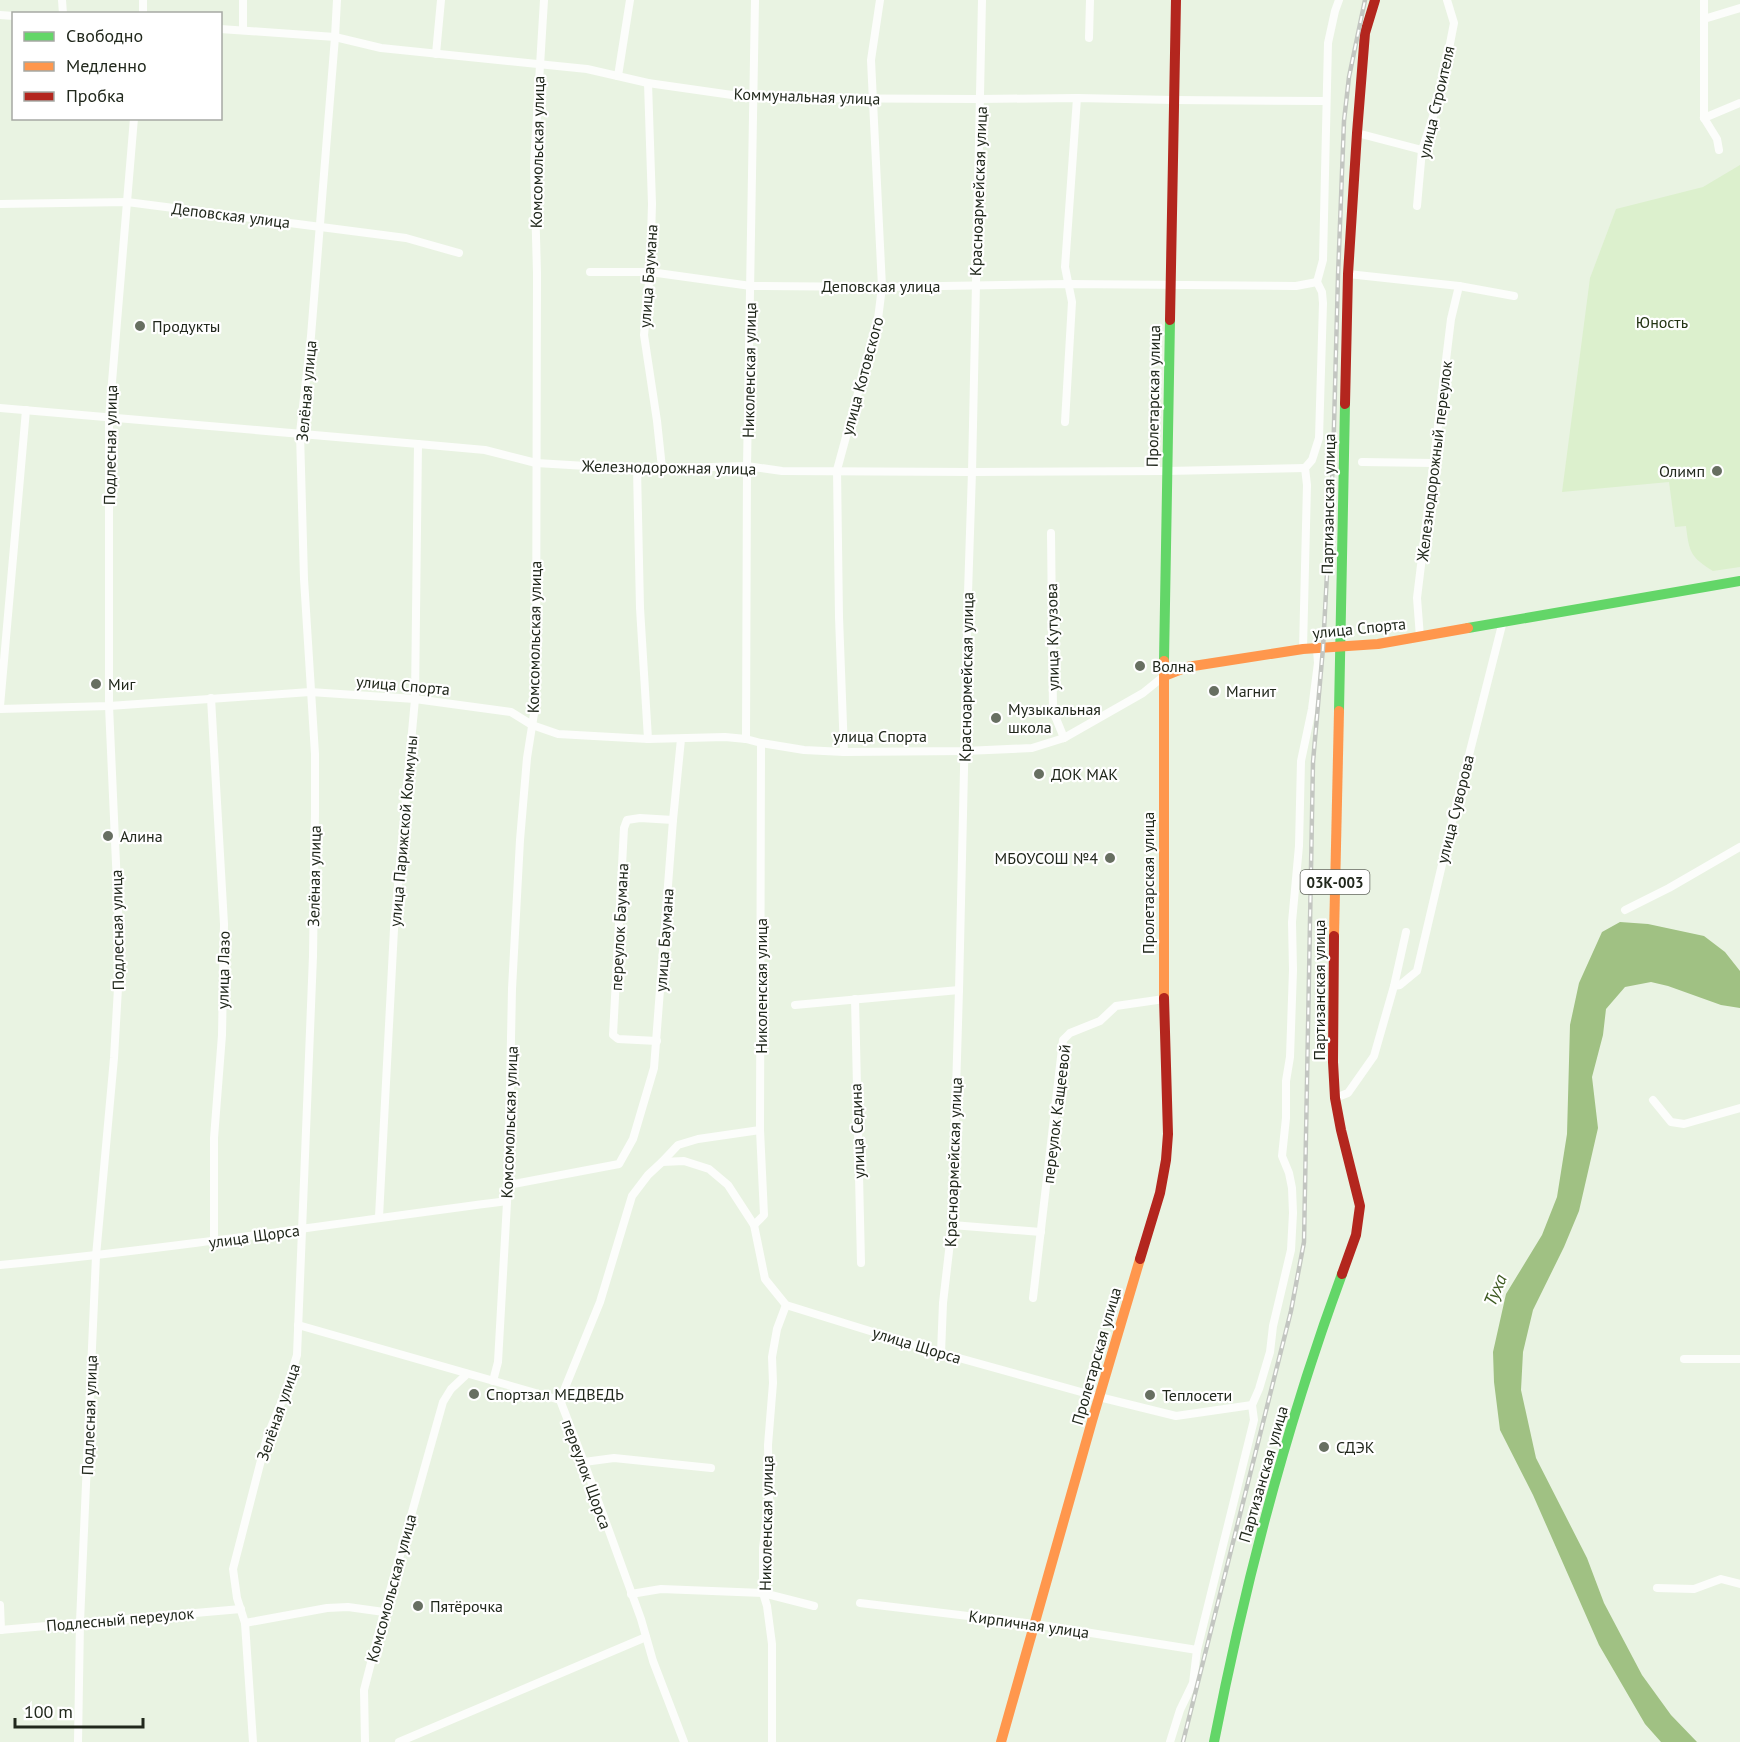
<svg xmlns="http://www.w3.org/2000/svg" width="1740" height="1742" viewBox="0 0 1740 1742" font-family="'PT Sans',sans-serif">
	<rect width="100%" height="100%" fill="#e9f3e2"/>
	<path fill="#dcf0cd" d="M 1740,165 L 1740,567 L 1713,571 C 1690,557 1689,551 1686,526 L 1675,527 L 1669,482 L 1562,492 L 1590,278 L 1616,209 L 1703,187 Z"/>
	<path fill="#a0c183" d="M 1620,922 L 1648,924 L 1704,936 L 1725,952 L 1740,971 L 1740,1008 L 1721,1005 L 1668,986 L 1651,982 L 1625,987 L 1606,1009 L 1603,1035 L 1592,1077 L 1598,1128 L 1579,1211 L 1564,1247 L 1533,1310 L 1523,1352 L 1521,1390 L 1536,1458 L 1587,1558 L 1604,1603 L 1642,1675 L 1671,1715 L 1697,1742 L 1661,1742 L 1645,1724 L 1599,1645 L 1533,1495 L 1500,1430 L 1494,1382 L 1493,1352 L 1506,1294 L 1542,1235 L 1557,1197 L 1567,1134 L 1570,1025 L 1579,983 L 1602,932 Z"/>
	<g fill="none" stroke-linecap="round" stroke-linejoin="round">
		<g stroke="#fcfdfb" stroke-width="8">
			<path d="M 62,0 L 63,14"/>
			<path d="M 1704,0 L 1704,118"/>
			<path d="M 143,14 L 143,0"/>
			<path d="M 0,15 L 14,16"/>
			<path d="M 1704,19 L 1740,8"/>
			<path d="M 220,29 L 335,37 L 381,48 L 587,69 L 648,83 L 753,98 L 980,99 L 1077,98 L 1173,100 L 1326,101"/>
			<path d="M 243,30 L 243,0"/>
			<path d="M 1089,38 L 1090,0"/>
			<path d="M 436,54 L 441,0"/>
			<path d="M 618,76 L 630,0"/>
			<path d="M 648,83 L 652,204 L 650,272 L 644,335 L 657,421 L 662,468"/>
			<path d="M 1704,118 L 1740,103"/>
			<path d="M 1704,118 L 1717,139 L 1719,150"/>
			<path d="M 1357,133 L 1422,150"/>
			<path d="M 0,204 L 127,202 L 406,238 L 459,253"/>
			<path d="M 1417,206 L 1422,150 L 1440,95 L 1454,23 L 1447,0"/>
			<path d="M 590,272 L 650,272 L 751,286 L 882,287 L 1068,284 L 1296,286 L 1317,282"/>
			<path d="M 1348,274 L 1459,286 L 1514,296"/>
			<path d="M 0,408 L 418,444 L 485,450 L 536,463 L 637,469 L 747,466 L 782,471 L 972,472 L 1167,471 L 1305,468"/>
			<path d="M 1065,422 L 1072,302 L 1065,267 L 1077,98"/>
			<path d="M 1362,462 L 1433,463"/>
			<path d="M 637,469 L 640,608 L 648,739"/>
			<path d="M 1051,533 L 1053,711 L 1064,738"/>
			<path d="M 1420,637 L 1417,598 L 1451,319 L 1459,286"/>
			<path d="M 1303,649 L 1307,485 L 1305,468 L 1312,460 L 1319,438 L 1323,303 L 1322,292 L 1317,282 L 1323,260 L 1328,43 L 1335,11 L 1339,0"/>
			<path d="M 211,698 L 224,924 L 222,1035 L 214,1138 L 214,1241"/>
			<path d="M 0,706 L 26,410"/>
			<path d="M 0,709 L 109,706 L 310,692 L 415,699 L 511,712 L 532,725 L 558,734 L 648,739 L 725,737 L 746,739 L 761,743 L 804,750 L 844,752 L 965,751 L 1032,748 L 1064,738 L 1143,693 L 1164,676"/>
			<path d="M 746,739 L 747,466 L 755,0"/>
			<path d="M 844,752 L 839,617 L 837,470 L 878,319 L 882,287 L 871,60 L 880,0"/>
			<path d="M 1625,910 L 1669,888 L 1740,847"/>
			<path d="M 1394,986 L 1406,932"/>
			<path d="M 855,999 L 861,1263"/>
			<path d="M 795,1005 L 959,990"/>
			<path d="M 657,1041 L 618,1039 L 613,1035 L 624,828 L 627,820 L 640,818 L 673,820"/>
			<path d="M 1335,1098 L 1348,1093 L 1374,1056 L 1394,986 L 1400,985 L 1417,971 L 1452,822 L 1503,621"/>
			<path d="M 1653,1100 L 1671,1122 L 1684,1124 L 1740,1108"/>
			<path d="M 662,1162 L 678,1145 L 698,1139 L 760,1130"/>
			<path d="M 508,1185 L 619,1164 L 633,1139 L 654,1068 L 673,820 L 681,739"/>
			<path d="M 379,1217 L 394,929 L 415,699 L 418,444"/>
			<path d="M 754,1225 L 764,1215 L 760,1130 L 761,743"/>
			<path d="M 952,1225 L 1041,1232"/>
			<path d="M 0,1265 C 170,1249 338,1223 507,1201"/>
			<path d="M 1033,1298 L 1063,1040 L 1070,1033 L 1100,1021 L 1116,1006 L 1164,999"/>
			<path d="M 298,1325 L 560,1400"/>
			<path d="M 941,1353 L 943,1303 L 952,1225 L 959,990 L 968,593 L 972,472 L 982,0"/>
			<path d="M 1684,1359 L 1740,1359"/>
			<path d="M 493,1381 L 498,1362 L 508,1185 L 512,989 L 520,840 L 527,758 L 536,701 L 537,273 L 534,164 L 544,0"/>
			<path d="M 584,1462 L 614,1458 L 711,1468"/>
			<path d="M 1657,1588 L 1694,1589 L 1721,1579 L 1740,1584"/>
			<path d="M 631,1594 L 661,1589 L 763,1593 L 814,1606"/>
			<path d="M 860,1603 L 1035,1624 L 1197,1650"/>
			<path d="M 0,1605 L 1,1630"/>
			<path d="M 245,1623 L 327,1608 L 348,1607 L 384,1612"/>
			<path d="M 0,1630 L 241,1609"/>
			<path d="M 78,1742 L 80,1622 L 96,1256 L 114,1058 L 120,953 L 109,706 L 109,418 L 134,118"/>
			<path d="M 253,1742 L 245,1623 L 237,1598 L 233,1569 L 267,1437 L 286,1391 L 297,1355 L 313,956 L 315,812 L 315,754 L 304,579 L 300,433 L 311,336 L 335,37 L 337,0"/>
			<path d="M 365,1742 L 364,1690 L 384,1612 L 443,1402 L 451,1389 L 467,1374"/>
			<path d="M 399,1742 L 646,1637"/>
			<path d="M 684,1742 L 653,1661 L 641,1619 L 584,1462 L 560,1400 L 600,1302 L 632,1196 L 648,1175 L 662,1162 L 684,1161 L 709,1169 L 728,1185 L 754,1225 L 765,1279 L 786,1305 L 941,1353 L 1099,1397 L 1176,1416 L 1252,1405"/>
			<path d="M 772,1742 L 772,1644 L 767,1606 L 763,1593 L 763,1548 L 769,1501 L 768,1445 L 773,1383 L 772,1357 L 777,1329 L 786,1305"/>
			<path d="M 1170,1742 L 1180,1710 L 1193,1683 L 1197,1650 L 1254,1420 L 1252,1405 L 1259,1389 L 1270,1352 L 1273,1326 L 1291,1250 L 1293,1213 L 1292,1188 L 1289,1173 L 1282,1156 L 1286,1118 L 1286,1081 L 1290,1057 L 1293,970 L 1292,922 L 1299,846 L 1301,761 L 1312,709 L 1318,663 L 1317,649"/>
		</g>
		<g stroke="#63d668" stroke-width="10">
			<path d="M 1468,628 L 1740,581"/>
			<path d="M 1164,661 L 1170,320"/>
			<path d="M 1339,711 L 1345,404"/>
			<path d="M 1214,1742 C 1245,1583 1286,1426 1342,1274"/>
		</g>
		<g stroke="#ff974d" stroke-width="10">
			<path d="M 1164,661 L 1164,998"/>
			<path d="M 1164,676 L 1187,667 L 1303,649 L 1378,644 L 1468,628"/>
			<path d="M 1334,936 L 1339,711"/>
			<path d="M 1001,1742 L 1092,1421 L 1140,1259"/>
		</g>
		<g stroke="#b3261e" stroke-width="10">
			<path d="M 1170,320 L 1176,0"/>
			<path d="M 1345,404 L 1348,274 L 1357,133 L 1365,33 L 1375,0"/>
			<path d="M 1334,936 L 1333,1062 L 1335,1098 L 1341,1130 L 1360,1206 L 1356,1235 L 1342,1274"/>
			<path d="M 1140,1259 L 1160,1193 L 1166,1160 L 1168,1134 L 1164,998"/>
		</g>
		<g stroke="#c3c6c1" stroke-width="4.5">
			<path id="rail" d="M 1183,1742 L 1291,1311 L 1304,1242 L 1313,762 L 1323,648 L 1333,463 L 1338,276 L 1344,121 L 1349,77 L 1365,0"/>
		</g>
		<use href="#rail" stroke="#fff" stroke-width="2" stroke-dasharray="7" stroke-linecap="butt"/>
	</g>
	<g fill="#676f61" stroke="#fff" stroke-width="2">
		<circle cx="140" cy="326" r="6"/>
		<circle cx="1717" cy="471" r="6"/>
		<circle cx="1140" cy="666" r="6"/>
		<circle cx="96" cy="684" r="6"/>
		<circle cx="1214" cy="691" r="6"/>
		<circle cx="996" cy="718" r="6"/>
		<circle cx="1039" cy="774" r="6"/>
		<circle cx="108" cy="836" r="6"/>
		<circle cx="1110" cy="858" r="6"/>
		<circle cx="474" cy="1394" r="6"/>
		<circle cx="1150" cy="1395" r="6"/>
		<circle cx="1324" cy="1447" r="6"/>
		<circle cx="418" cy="1606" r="6"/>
	</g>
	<g text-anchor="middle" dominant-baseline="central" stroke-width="4.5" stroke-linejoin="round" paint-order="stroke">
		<rect fill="#fff" stroke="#646860" stroke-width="1.5" x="1300.5" y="870" width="69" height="24" rx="4.5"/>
		<g font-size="15" font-weight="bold" fill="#21281c">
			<text x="1335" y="882">03К-003</text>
		</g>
		<g font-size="16" fill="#21281c" stroke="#fff">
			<text transform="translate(807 96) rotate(2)">Коммунальная улица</text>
			<text transform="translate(1436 102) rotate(-77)">улица Строителя</text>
			<text transform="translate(537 152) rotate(-89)">Комсомольская улица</text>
			<text transform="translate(978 191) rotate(-88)">Красноармейская улица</text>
			<text transform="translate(231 215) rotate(7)">Деповская улица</text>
			<text transform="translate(648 276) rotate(-86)">улица Баумана</text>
			<text x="881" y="286">Деповская улица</text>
			<text transform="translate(749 370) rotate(-89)">Николенская улица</text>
			<text transform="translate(862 376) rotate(-75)">улица Котовского</text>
			<text transform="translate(306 391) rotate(-85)">Зелёная улица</text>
			<text transform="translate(1153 396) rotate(-89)">Пролетарская улица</text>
			<text transform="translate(110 445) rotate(-89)">Подлесная улица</text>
			<text transform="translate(1434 461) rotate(-83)">Железнодорожный переулок</text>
			<text transform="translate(669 467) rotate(1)">Железнодорожная улица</text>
			<text transform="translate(1328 504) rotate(-89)">Партизанская улица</text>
			<text transform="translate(1359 628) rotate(-6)">улица Спорта</text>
			<text transform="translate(534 637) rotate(-89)">Комсомольская улица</text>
			<text transform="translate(1052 637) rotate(-91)">улица Кутузова</text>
			<text transform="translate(966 677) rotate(-89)">Красноармейская улица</text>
			<text transform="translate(403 685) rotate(5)">улица Спорта</text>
			<text x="880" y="736">улица Спорта</text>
			<text transform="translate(1455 809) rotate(-76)">улица Суворова</text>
			<text transform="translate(403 831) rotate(-85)">улица Парижской Коммуны</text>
			<text transform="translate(314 876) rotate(-89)">Зелёная улица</text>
			<text transform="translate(1148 883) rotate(-90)">Пролетарская улица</text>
			<text transform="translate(619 927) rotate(-87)">переулок Баумана</text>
			<text transform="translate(117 930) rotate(-91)">Подлесная улица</text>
			<text transform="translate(664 940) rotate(-86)">улица Баумана</text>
			<text transform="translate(223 970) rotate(-89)">улица Лазо</text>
			<text transform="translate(761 986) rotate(-90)">Николенская улица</text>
			<text transform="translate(1319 990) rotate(-90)">Партизанская улица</text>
			<text transform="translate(1056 1114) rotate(-83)">переулок Кащеевой</text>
			<text transform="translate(509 1122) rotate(-88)">Комсомольская улица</text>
			<text transform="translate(857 1131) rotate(-92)">улица Седина</text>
			<text transform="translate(953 1162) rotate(-88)">Красноармейская улица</text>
			<text transform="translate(254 1236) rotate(-8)">улица Щорса</text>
			<text transform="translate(917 1345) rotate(17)">улица Щорса</text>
			<text transform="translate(1096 1356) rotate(-74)">Пролетарская улица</text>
			<text transform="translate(278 1412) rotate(-71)">Зелёная улица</text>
			<text transform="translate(89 1415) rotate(-88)">Подлесная улица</text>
			<text transform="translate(587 1474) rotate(70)">переулок Щорса</text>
			<text transform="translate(1263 1474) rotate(-74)">Партизанская улица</text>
			<text transform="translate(766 1523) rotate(-89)">Николенская улица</text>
			<text transform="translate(391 1588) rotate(-75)">Комсомольская улица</text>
			<text transform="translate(120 1619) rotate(-5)">Подлесный переулок</text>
			<text transform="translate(1029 1624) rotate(8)">Кирпичная улица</text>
		</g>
		<g font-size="16" fill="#233412" stroke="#fff">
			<text x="1662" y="322">Юность</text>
		</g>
		<g font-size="16" fill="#21281c" stroke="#fff" text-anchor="start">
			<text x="152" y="326">Продукты</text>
			<text x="1705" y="471" text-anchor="end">Олимп</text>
			<text x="1152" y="666">Волна</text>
			<text x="108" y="684">Миг</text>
			<text x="1226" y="691">Магнит</text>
			<text x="1008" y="709">Музыкальная<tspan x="1008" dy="18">школа</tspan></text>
			<text x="1051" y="774">ДОК МАК</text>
			<text x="120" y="836">Алина</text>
			<text x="1098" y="858" text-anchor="end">МБОУСОШ №4</text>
			<text x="486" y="1394">Спортзал МЕДВЕДЬ</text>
			<text x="1162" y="1395">Теплосети</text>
			<text x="1336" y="1447">СДЭК</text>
			<text x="430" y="1606">Пятёрочка</text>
		</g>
		<g font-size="18" font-style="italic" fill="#3c5920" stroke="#fff">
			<text transform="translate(1495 1290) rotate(-67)">Туха</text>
		</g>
	</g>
	<rect x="12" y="12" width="210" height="108" fill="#ffffff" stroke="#a6a9a4" stroke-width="1.5"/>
	<rect x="24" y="32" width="30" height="9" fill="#63d668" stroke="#a6a9a4" stroke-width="1.5"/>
	<text x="66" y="42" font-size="18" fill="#21281c">Свободно</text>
	<rect x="24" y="62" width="30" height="9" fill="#ff974d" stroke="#a6a9a4" stroke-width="1.5"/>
	<text x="66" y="72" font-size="18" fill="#21281c">Медленно</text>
	<rect x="24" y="92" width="30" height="9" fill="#b3261e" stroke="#a6a9a4" stroke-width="1.5"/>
	<text x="66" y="102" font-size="18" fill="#21281c">Пробка</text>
	<path d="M15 1718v9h128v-9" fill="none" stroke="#21281c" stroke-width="3"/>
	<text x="24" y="1718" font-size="18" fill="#21281c" stroke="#ffffff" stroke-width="4.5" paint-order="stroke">100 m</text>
</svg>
